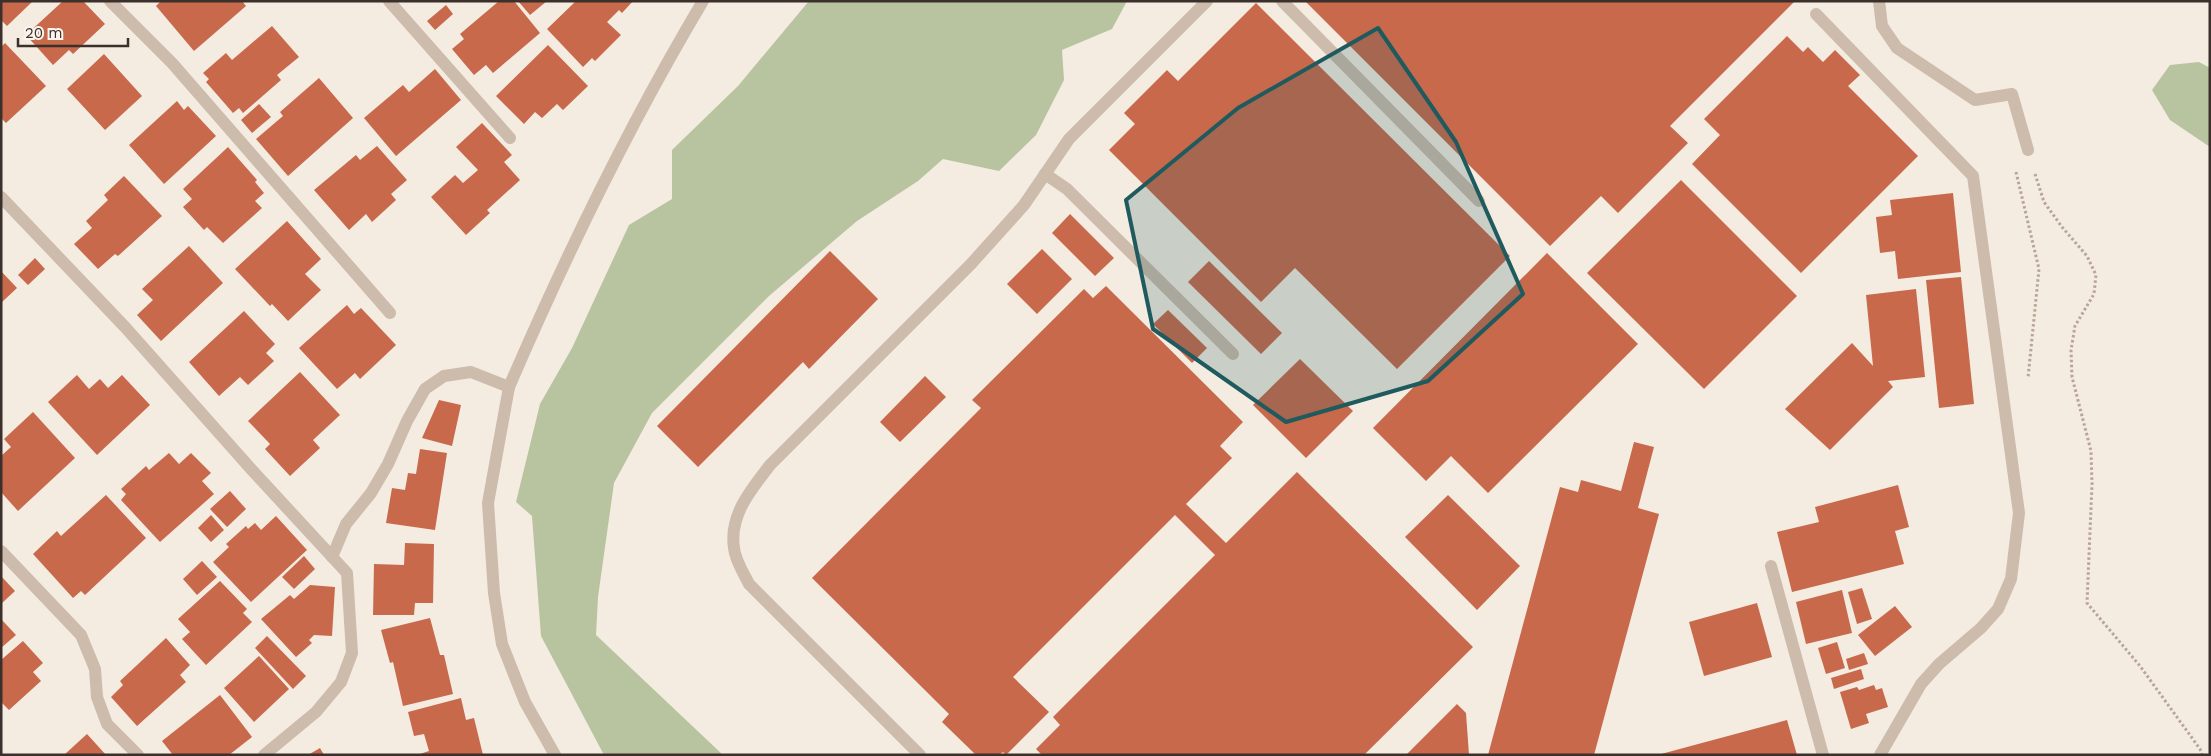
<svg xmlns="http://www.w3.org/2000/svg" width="2211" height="756" viewBox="0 0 2211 756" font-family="'Work Sans',sans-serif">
	<rect width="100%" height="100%" fill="#f4ebe1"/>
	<g fill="#b8c4a0">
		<path d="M 809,1 L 1127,1 L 1112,29 L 1062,50 L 1064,80 L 1036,135 L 999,171 L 943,159 L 918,181 L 857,221 L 769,296 L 652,413 L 614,483 L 598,597 L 596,635 L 723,755 L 604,755 L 541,636 L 532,516 L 516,502 L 540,404 L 572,348 L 629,225 L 672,199 L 672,150 L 738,86 Z"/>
		<path d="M 2199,62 L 2210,68 L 2210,147 L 2170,120 L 2152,90 L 2170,65 Z"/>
	</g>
	<g fill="#c8694b">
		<path d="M 1,1 L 33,1 L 7,26 L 1,20 Z"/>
		<path d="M 63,1 L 83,1 L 105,24 L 73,54 L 69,50 L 53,65 L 26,35 Z"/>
		<path d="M 161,1 L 242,1 L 246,6 L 194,51 L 156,6 Z"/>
		<path d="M 499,1 L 514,1 L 540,33 L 493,73 L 486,65 L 474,75 L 452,49 L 464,39 L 460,34 Z"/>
		<path d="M 518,1 L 547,1 L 530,15 Z"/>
		<path d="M 576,1 L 633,1 L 622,13 L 619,10 L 607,22 L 621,35 L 595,61 L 592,58 L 583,67 L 547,29 Z"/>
		<path d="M 1305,1 L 1795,1 L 1670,126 L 1688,143 L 1618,213 L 1601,196 L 1550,246 Z"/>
		<path d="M 1256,3 L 1510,256 L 1397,369 L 1295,268 L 1261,302 L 1109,150 L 1135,124 L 1124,113 L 1167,70 L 1178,81 Z"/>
		<path d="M 446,5 L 453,14 L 435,30 L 427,21 Z"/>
		<path d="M 272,26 L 299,57 L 277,75 L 281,80 L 243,113 L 239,108 L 233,113 L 206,82 L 209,79 L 203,73 L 226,53 L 232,60 Z"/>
		<path d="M 1787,36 L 1803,52 L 1808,47 L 1823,62 L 1835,50 L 1860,75 L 1848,86 L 1918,156 L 1801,273 L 1692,164 L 1720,135 L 1704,119 Z"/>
		<path d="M 5,43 L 46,86 L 6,123 L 1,118 L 1,47 Z"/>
		<path d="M 548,45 L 588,86 L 563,110 L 557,104 L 542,118 L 535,112 L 524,124 L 496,96 Z"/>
		<path d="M 104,54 L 142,96 L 105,130 L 67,89 Z"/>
		<path d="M 435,69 L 461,100 L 396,156 L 364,118 L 403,85 L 409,92 Z"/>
		<path d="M 319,78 L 353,118 L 288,176 L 256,139 L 283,116 L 280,112 Z"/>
		<path d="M 177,101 L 184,110 L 188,106 L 216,136 L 164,184 L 129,145 Z"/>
		<path d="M 259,104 L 271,117 L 252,133 L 241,120 Z"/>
		<path d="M 482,123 L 512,155 L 504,162 L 520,180 L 487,210 L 490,213 L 466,235 L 431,197 L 455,175 L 463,183 L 478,170 L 456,147 Z"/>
		<path d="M 377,146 L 407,180 L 391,194 L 396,200 L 372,222 L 366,214 L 349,230 L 314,190 L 356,155 L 360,160 Z"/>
		<path d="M 228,147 L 257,180 L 255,182 L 264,193 L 255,201 L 262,208 L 223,243 L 207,227 L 204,230 L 183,207 L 192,199 L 183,189 Z"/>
		<path d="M 124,176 L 162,216 L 118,256 L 115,254 L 98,269 L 74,244 L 92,228 L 86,221 L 108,200 L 104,195 Z"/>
		<path d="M 1681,180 L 1797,296 L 1704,389 L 1587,273 Z"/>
		<path d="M 1953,193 L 1961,272 L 1898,279 L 1895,251 L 1880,253 L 1876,217 L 1892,215 L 1890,200 Z"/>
		<path d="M 1070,214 L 1114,258 L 1095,276 L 1052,233 Z"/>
		<path d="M 287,221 L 321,259 L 305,274 L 321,290 L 288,321 L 272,304 L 270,306 L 235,269 Z"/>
		<path d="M 189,246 L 223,283 L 161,341 L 137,315 L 153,300 L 142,289 Z"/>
		<path d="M 1042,249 L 1072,279 L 1037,314 L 1007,284 Z"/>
		<path d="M 830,251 L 878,299 L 809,369 L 803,362 L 698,467 L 657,426 Z"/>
		<path d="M 1547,253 L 1638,344 L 1488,493 L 1451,456 L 1426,481 L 1373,428 Z"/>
		<path d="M 35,258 L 45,269 L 28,285 L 18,275 Z"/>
		<path d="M 1209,261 L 1282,333 L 1261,354 L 1188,282 Z"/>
		<path d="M 1,271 L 17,288 L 1,303 Z"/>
		<path d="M 1961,277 L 1974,404 L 1939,408 L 1926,280 Z"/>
		<path d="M 1106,286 L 1243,422 L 1220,446 L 1232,458 L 1186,504 L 1226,543 L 1297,472 L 1473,647 L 1364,755 L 1042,755 L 1036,749 L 1060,725 L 1053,717 L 1215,555 L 1175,515 L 1013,677 L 1049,712 L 1006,755 L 1003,752 L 999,755 L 976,755 L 942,722 L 949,714 L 812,578 L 981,408 L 972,400 L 1084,289 L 1093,298 Z"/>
		<path d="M 1916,289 L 1925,377 L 1888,381 L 1893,387 L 1830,450 L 1785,409 L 1852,343 L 1873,366 L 1866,295 Z"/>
		<path d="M 347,305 L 354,314 L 361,308 L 396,345 L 360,379 L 355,373 L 337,389 L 299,348 Z"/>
		<path d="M 1168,310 L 1207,348 L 1192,363 L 1153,324 Z"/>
		<path d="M 244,311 L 275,344 L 266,353 L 274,361 L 248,385 L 240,377 L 219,396 L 189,362 Z"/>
		<path d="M 1300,359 L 1353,411 L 1306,458 L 1253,405 Z"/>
		<path d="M 300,372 L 340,415 L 313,440 L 320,448 L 290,476 L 265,449 L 270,444 L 248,421 Z"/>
		<path d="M 77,375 L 89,389 L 100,379 L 108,388 L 122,375 L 150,405 L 97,455 L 48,402 Z"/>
		<path d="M 925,376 L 946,397 L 900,442 L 880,422 Z"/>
		<path d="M 439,400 L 461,405 L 452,446 L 422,438 Z"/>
		<path d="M 33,412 L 75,458 L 18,511 L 1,492 L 1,456 L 11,447 L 4,439 Z"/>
		<path d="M 1634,442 L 1654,447 L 1638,508 L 1659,514 L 1594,755 L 1488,755 L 1560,487 L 1578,492 L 1581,480 L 1621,491 Z"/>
		<path d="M 420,449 L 447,453 L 435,530 L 386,523 L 392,488 L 405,490 L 408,473 L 416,474 Z"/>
		<path d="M 169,453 L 179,464 L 191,453 L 211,473 L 202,481 L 214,494 L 160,542 L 121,500 L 126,494 L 121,489 L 146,466 L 149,470 Z"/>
		<path d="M 1898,485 L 1909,527 L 1895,531 L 1904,564 L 1792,592 L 1777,532 L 1819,522 L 1815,507 Z"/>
		<path d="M 230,491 L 246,509 L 227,527 L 210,509 Z"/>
		<path d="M 106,495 L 146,538 L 85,595 L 81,591 L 73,598 L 33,554 L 57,531 L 61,536 Z"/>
		<path d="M 1448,495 L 1520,566 L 1477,610 L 1405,537 Z"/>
		<path d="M 211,515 L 224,530 L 211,542 L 198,528 Z"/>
		<path d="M 276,516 L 307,550 L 251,602 L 213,562 L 229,547 L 226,544 L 246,526 L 248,529 L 255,523 L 261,530 Z"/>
		<path d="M 405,543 L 434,544 L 433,603 L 415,603 L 414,615 L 373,615 L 374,564 L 404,565 Z"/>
		<path d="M 304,556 L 315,569 L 294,589 L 282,577 Z"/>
		<path d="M 202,561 L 217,577 L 197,595 L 183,579 Z"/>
		<path d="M 1,576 L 15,591 L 1,604 Z"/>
		<path d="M 220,581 L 247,609 L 243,613 L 252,622 L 206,665 L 182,639 L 190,632 L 178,619 Z"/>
		<path d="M 310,585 L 335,587 L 332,636 L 314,635 L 309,640 L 312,643 L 296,657 L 261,619 L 290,595 L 294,599 Z"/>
		<path d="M 1862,588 L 1872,619 L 1857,624 L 1848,592 Z"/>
		<path d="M 1842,590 L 1852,633 L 1806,644 L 1796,602 Z"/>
		<path d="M 1757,603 L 1772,657 L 1704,676 L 1689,622 Z"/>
		<path d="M 1895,606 L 1912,627 L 1875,656 L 1858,635 Z"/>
		<path d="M 430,618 L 440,655 L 444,655 L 453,694 L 403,706 L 393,662 L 390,663 L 381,630 Z"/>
		<path d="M 1,619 L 16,635 L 1,648 Z"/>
		<path d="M 267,636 L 306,676 L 293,689 L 255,648 Z"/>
		<path d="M 166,638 L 190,665 L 180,675 L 186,682 L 137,726 L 111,697 L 123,685 L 120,681 Z"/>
		<path d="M 23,641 L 43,663 L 33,672 L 41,681 L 9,710 L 1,702 L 1,660 Z"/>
		<path d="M 1837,642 L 1845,668 L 1826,674 L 1818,648 Z"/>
		<path d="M 1864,653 L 1868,664 L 1849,670 L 1846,659 Z"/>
		<path d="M 259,656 L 289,689 L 254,722 L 224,688 Z"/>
		<path d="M 1861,669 L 1864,679 L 1834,689 L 1831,678 Z"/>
		<path d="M 1874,685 L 1876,690 L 1882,688 L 1888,707 L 1866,714 L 1869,723 L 1851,729 L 1840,692 L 1857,687 L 1859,690 Z"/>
		<path d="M 220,695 L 252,737 L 229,755 L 173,755 L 162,741 Z"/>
		<path d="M 461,698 L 466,720 L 474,718 L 483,755 L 417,755 L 429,751 L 424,734 L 414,736 L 408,712 Z"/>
		<path d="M 1457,704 L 1466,713 L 1469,755 L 1406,755 Z"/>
		<path d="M 1787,720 L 1797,755 L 1661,755 L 1661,754 Z"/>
		<path d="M 87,734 L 106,755 L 64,755 Z"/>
		<path d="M 320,748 L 324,755 L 308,755 Z"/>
	</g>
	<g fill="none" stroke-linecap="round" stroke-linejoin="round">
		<g stroke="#b9a596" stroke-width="3" stroke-dasharray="2.5 2.5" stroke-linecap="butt">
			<path d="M 2016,172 L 2039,269 L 2028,378"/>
			<path d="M 2035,174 L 2044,202 L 2062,227 L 2087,256 L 2096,275 L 2094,294 L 2075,326 L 2071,350 L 2072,377 L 2091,451 L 2092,484 L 2087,603 L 2140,666 L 2200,749 L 2202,755"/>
		</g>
		<g stroke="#cdbbac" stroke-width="12">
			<path d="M 110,1 L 172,63 L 390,313"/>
			<path d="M 389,1 L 510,138"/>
			<path d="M 1282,1 L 1479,201"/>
			<path d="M 1879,1 L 1882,26 L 1897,48 L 1975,100 L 2012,94 L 2028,150"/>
			<path d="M 1816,14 L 1973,176 L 2019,513 L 2011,579 L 1998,609 L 1981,628 L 1939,664 L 1921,684 L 1880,755"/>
			<path d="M 1045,174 L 1067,189 L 1233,354"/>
			<path d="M 1,197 L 125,327 L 251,469 L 347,573 L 352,653 L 341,682 L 316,712 L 264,755"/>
			<path d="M 1,551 L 81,635 L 95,669 L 97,697 L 107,724 L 138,755"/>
			<path d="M 332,557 L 346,524 L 371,493 L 388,464 L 407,421 L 425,389 L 444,376 L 471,372 L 509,387"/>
			<path d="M 1771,566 L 1823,755"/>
			<path d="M 555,755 L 525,702 L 502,644 L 494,593 L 488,503 L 509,387 C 566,255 629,125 703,1"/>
			<path d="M 920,755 L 749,584 C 744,574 735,560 734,548 C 729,515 751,490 770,465 L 971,264 L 1024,205 L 1069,139 L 1207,1"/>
		</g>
	</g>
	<path fill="#1f5a5e" fill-opacity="0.2" stroke="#1f5a5e" stroke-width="4" stroke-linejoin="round" d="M 1378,28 L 1456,142 L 1523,294 L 1428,381 L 1286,422 L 1153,329 L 1126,200 L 1238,108 Z"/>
	<rect width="2211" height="756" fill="none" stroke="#3b302b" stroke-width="5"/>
	<path d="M18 38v8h110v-8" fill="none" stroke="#3b302b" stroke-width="2.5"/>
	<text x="25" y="38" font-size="15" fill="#3b302b" stroke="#fbf5ee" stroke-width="4" paint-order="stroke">20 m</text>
</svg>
